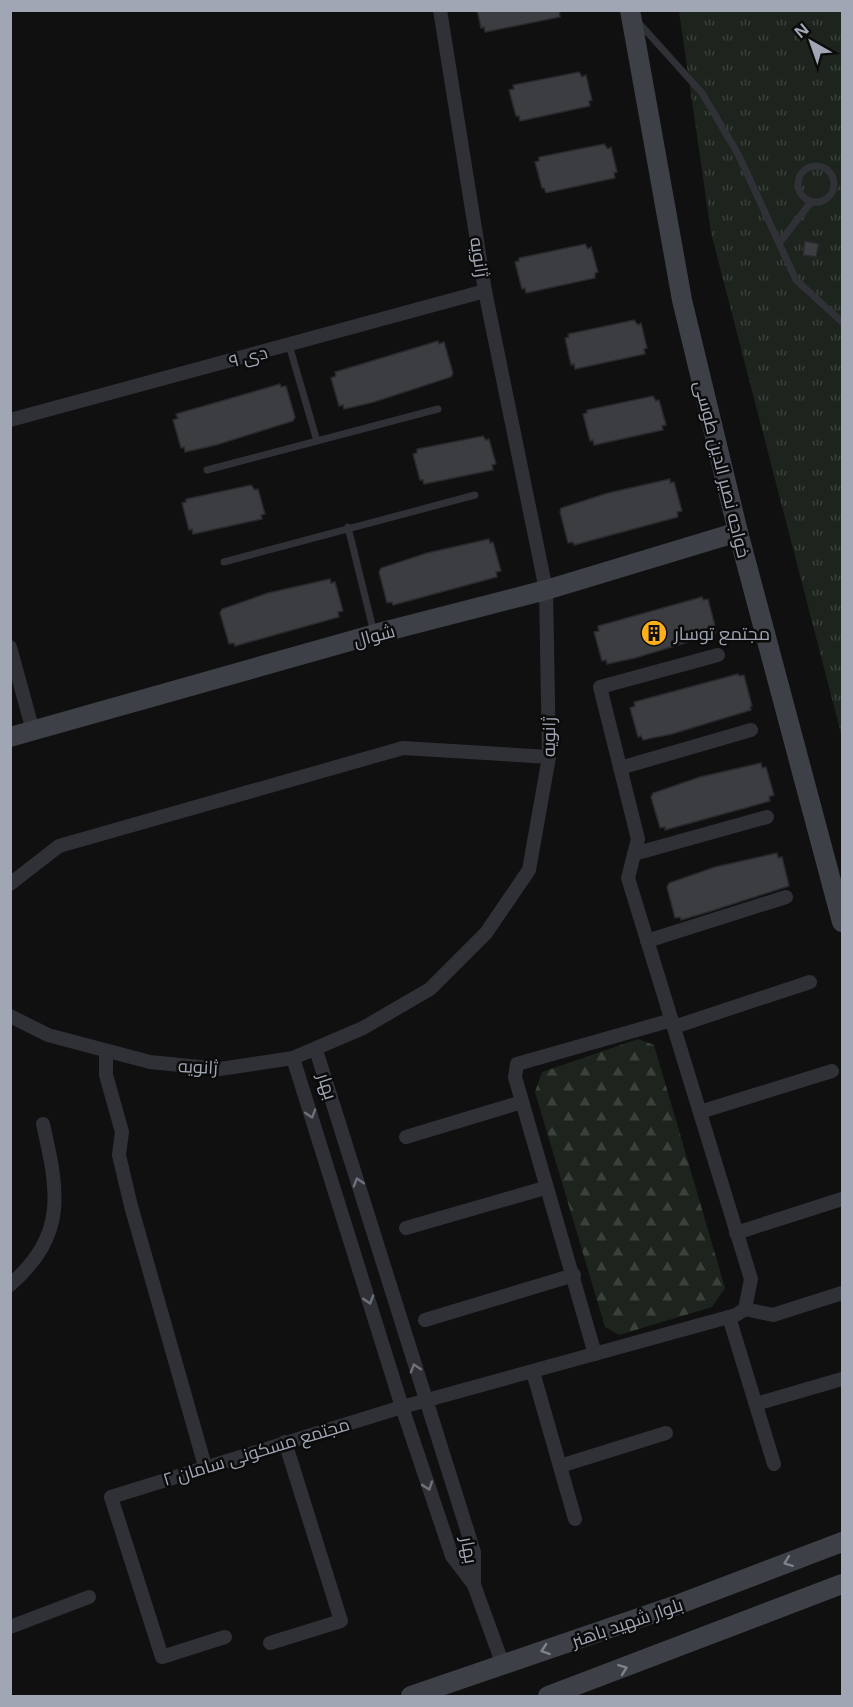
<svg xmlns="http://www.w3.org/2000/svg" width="853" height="1707" viewBox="0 0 853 1707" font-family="'Noto Sans',Cairo,sans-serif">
	<defs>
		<pattern id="forest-firs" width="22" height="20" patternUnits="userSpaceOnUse" patternTransform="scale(1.5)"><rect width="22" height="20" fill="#1c241d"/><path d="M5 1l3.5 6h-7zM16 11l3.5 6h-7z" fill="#3a413b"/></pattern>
		<pattern id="park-tufts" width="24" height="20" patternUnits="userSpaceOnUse" patternTransform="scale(1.5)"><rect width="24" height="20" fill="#1c241d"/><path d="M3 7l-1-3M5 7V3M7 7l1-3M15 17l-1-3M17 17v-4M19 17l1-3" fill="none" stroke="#3a413b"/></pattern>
	</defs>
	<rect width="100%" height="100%" fill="#101011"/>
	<path fill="url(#forest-firs)" d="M 638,1039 L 654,1045 L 725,1288 L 712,1307 L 619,1335 L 605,1327 L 535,1092 L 542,1072 Z"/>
	<path fill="url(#park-tufts)" d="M 679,11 L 842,11 L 842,737 L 711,233 Z"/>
	<g fill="#3c3d41" stroke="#292a2d" stroke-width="1.5">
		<path d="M 477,10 L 559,10 L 560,17 L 485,32 L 484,27 L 481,28 Z"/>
		<path d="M 579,72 L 582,77 L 586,75 L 592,100 L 589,101 L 590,106 L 520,121 L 519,116 L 516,116 L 509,90 L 514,89 L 513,85 Z"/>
		<path d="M 604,144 L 608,149 L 611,147 L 617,172 L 614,173 L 615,178 L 546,193 L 544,188 L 542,188 L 535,162 L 539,161 L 539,157 Z"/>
		<path d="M 805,241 L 819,244 L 816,257 L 803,255 Z"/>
		<path d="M 585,244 L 588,249 L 591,247 L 598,272 L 595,273 L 595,278 L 526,293 L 525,288 L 522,289 L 515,262 L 519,261 L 519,258 Z"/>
		<path d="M 634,320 L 638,325 L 641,323 L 647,348 L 644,349 L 645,354 L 575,369 L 574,364 L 571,365 L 565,338 L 569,337 L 568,334 Z"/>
		<path d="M 438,341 L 439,344 L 444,342 L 453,373 L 451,377 L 374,402 L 344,409 L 343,405 L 339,406 L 331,378 L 336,376 L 335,372 Z"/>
		<path d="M 280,384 L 281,387 L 286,386 L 295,417 L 293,421 L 216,445 L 185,452 L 184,447 L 181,448 L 173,420 L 178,418 L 176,414 Z"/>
		<path d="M 653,396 L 656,401 L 659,400 L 666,425 L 662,426 L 663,430 L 594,445 L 593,440 L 590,441 L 583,414 L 587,413 L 587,410 Z"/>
		<path d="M 483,436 L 486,440 L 489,439 L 496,464 L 492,465 L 493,470 L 424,484 L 423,480 L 420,480 L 413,454 L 417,453 L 417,449 Z"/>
		<path d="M 670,479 L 670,483 L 674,482 L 682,511 L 677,512 L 678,517 L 574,545 L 573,542 L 568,543 L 560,512 L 561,508 L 608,493 Z"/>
		<path d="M 251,485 L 255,490 L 258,489 L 265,514 L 261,515 L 262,519 L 193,534 L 192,529 L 189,530 L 182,503 L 186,502 L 186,499 Z"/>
		<path d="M 489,539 L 490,543 L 493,542 L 501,571 L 496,572 L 497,577 L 393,605 L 392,602 L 387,603 L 379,572 L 381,568 L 427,553 Z"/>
		<path d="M 330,579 L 331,583 L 335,582 L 343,611 L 338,612 L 339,617 L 235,646 L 234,643 L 229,644 L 220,613 L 222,609 L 268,593 Z"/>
		<path d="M 702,597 L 703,600 L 708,599 L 716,630 L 715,634 L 635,658 L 607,664 L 606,660 L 602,661 L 594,632 L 599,631 L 598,626 Z"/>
		<path d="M 738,674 L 739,676 L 744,675 L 752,706 L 750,707 L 751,710 L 672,734 L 643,740 L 641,736 L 638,737 L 630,708 L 635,706 L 634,702 Z"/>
		<path d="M 761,763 L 762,768 L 766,767 L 774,795 L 769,797 L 770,801 L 665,830 L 665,827 L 660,828 L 651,797 L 653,793 L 700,777 Z"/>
		<path d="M 777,853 L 778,858 L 782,857 L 789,886 L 708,912 L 681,920 L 680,917 L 675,918 L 667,887 L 669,883 L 715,867 Z"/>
	</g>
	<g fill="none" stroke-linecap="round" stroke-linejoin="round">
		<g stroke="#303136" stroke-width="7">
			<path d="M 638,22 L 702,93 L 738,154 L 796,280 L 842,322"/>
			<circle cx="816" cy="184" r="18"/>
			<path d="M 780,242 L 811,202"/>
			<path d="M 289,345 L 317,441"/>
			<path d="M 207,470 L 438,409"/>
			<path d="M 348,527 L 374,633"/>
			<path d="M 224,562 L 475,495"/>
		</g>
		<g stroke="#303136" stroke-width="14">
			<path d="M 10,420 L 485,291"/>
			<path d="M 10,647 L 33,731"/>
			<path d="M 620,768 L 751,730"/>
			<path d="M 634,854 L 767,817"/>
			<path d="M 10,884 L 59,846 L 403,748 L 549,757"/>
			<path d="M 647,941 L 786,897"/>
			<path d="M 10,1016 L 48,1035 L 150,1062 L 220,1069 L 293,1058 L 363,1028 L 430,989 L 486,933 L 529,870 L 549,757 L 546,590 L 485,291 L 440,10"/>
			<path d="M 674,1027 L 810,982"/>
			<path d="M 316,1050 L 474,1552 L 474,1585"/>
			<path d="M 106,1051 L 106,1075 L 122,1132 L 119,1155 L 131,1206 L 205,1466"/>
			<path d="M 293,1058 L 402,1407 L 452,1556 L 474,1585 L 503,1665"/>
			<path d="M 700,1112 L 832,1071"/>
			<path d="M 406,1137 L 522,1102"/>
			<path d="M 406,1228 L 545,1188"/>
			<path d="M 736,1233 L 842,1199"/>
			<path d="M 10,1285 C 68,1234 58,1191 43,1124"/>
			<path d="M 745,1309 L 773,1315 L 842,1293"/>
			<path d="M 729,1317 L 774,1464"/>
			<path d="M 425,1320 L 574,1275"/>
			<path d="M 595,1354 L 515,1077 L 517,1064 L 672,1020"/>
			<path d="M 533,1372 L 575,1519"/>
			<path d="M 756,1404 L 842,1379"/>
			<path d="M 560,1466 L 666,1433"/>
			<path d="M 10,1627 L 89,1597"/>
			<path d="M 225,1637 L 162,1657 L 111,1497 L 402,1407 L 736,1315 L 745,1309 L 751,1279 L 628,878 L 638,839 L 600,687 L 718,655"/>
			<path d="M 270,1643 L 341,1621 L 285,1442"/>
		</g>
		<g stroke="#3e4047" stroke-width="20">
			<path d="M 630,10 L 682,300 L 738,532 L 842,922"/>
			<path d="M 10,737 L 375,634 L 546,590 L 738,532"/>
			<path d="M 411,1696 L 674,1606 L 842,1542"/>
			<path d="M 548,1696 L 842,1584"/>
		</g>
	</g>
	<defs><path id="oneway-chevron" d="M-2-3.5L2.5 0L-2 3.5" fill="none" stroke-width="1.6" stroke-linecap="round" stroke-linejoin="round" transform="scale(1.5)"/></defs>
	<g stroke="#6e717b">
		<use href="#oneway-chevron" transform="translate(311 1114) rotate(73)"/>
		<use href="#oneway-chevron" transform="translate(358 1182) rotate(-107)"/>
		<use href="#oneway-chevron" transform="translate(369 1300) rotate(73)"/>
		<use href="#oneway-chevron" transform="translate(415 1368) rotate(-107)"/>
		<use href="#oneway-chevron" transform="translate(428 1486) rotate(71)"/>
	</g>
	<g stroke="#7e828d">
		<use href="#oneway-chevron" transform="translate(788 1562) rotate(159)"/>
		<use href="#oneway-chevron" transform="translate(545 1650) rotate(161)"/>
		<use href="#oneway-chevron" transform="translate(623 1669) rotate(-20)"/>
	</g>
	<defs>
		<g id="building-disc" transform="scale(1.35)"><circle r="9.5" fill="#ffaf1a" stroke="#0b0b0c"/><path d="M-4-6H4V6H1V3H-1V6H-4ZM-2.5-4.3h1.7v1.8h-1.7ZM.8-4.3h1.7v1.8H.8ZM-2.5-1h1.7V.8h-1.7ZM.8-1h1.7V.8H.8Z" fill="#111"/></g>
	</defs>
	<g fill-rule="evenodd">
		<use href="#building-disc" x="654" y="633"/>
	</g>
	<g text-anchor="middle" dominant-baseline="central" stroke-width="5" stroke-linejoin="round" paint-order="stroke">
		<g font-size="18" fill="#a0a6b3" stroke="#0b0b0c">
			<text transform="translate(480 257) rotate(81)">ژانویه</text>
			<text transform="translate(248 356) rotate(-15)">۹ دی</text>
			<text transform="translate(723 469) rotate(76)">خواجه نصیر الدین طوسی</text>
			<text transform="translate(374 635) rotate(-15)">شوال</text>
			<text transform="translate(548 737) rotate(-89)">ژانویه</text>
			<text transform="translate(198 1066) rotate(3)">ژانویه</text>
			<text transform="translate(328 1086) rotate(72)">بهار</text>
			<text transform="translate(256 1451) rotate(-17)">مجتمع مسکونی سامان ۲</text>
			<text transform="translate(470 1550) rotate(80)">بهار</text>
			<text transform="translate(627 1622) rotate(-19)">بلوار شهید باهنر</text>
		</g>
		<g font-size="18" fill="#a0a6b3" stroke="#0b0b0c" text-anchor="start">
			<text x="674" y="633">مجتمع توسار</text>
		</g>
	</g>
	<rect width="853" height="1707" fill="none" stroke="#a0a6b3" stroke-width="24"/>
	<g transform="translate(811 42) rotate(320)" stroke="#0b0b0c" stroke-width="4.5" paint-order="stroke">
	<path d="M0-4.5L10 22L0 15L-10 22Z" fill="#a0a6b3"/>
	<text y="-9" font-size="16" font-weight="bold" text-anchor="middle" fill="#a0a6b3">N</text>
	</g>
</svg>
